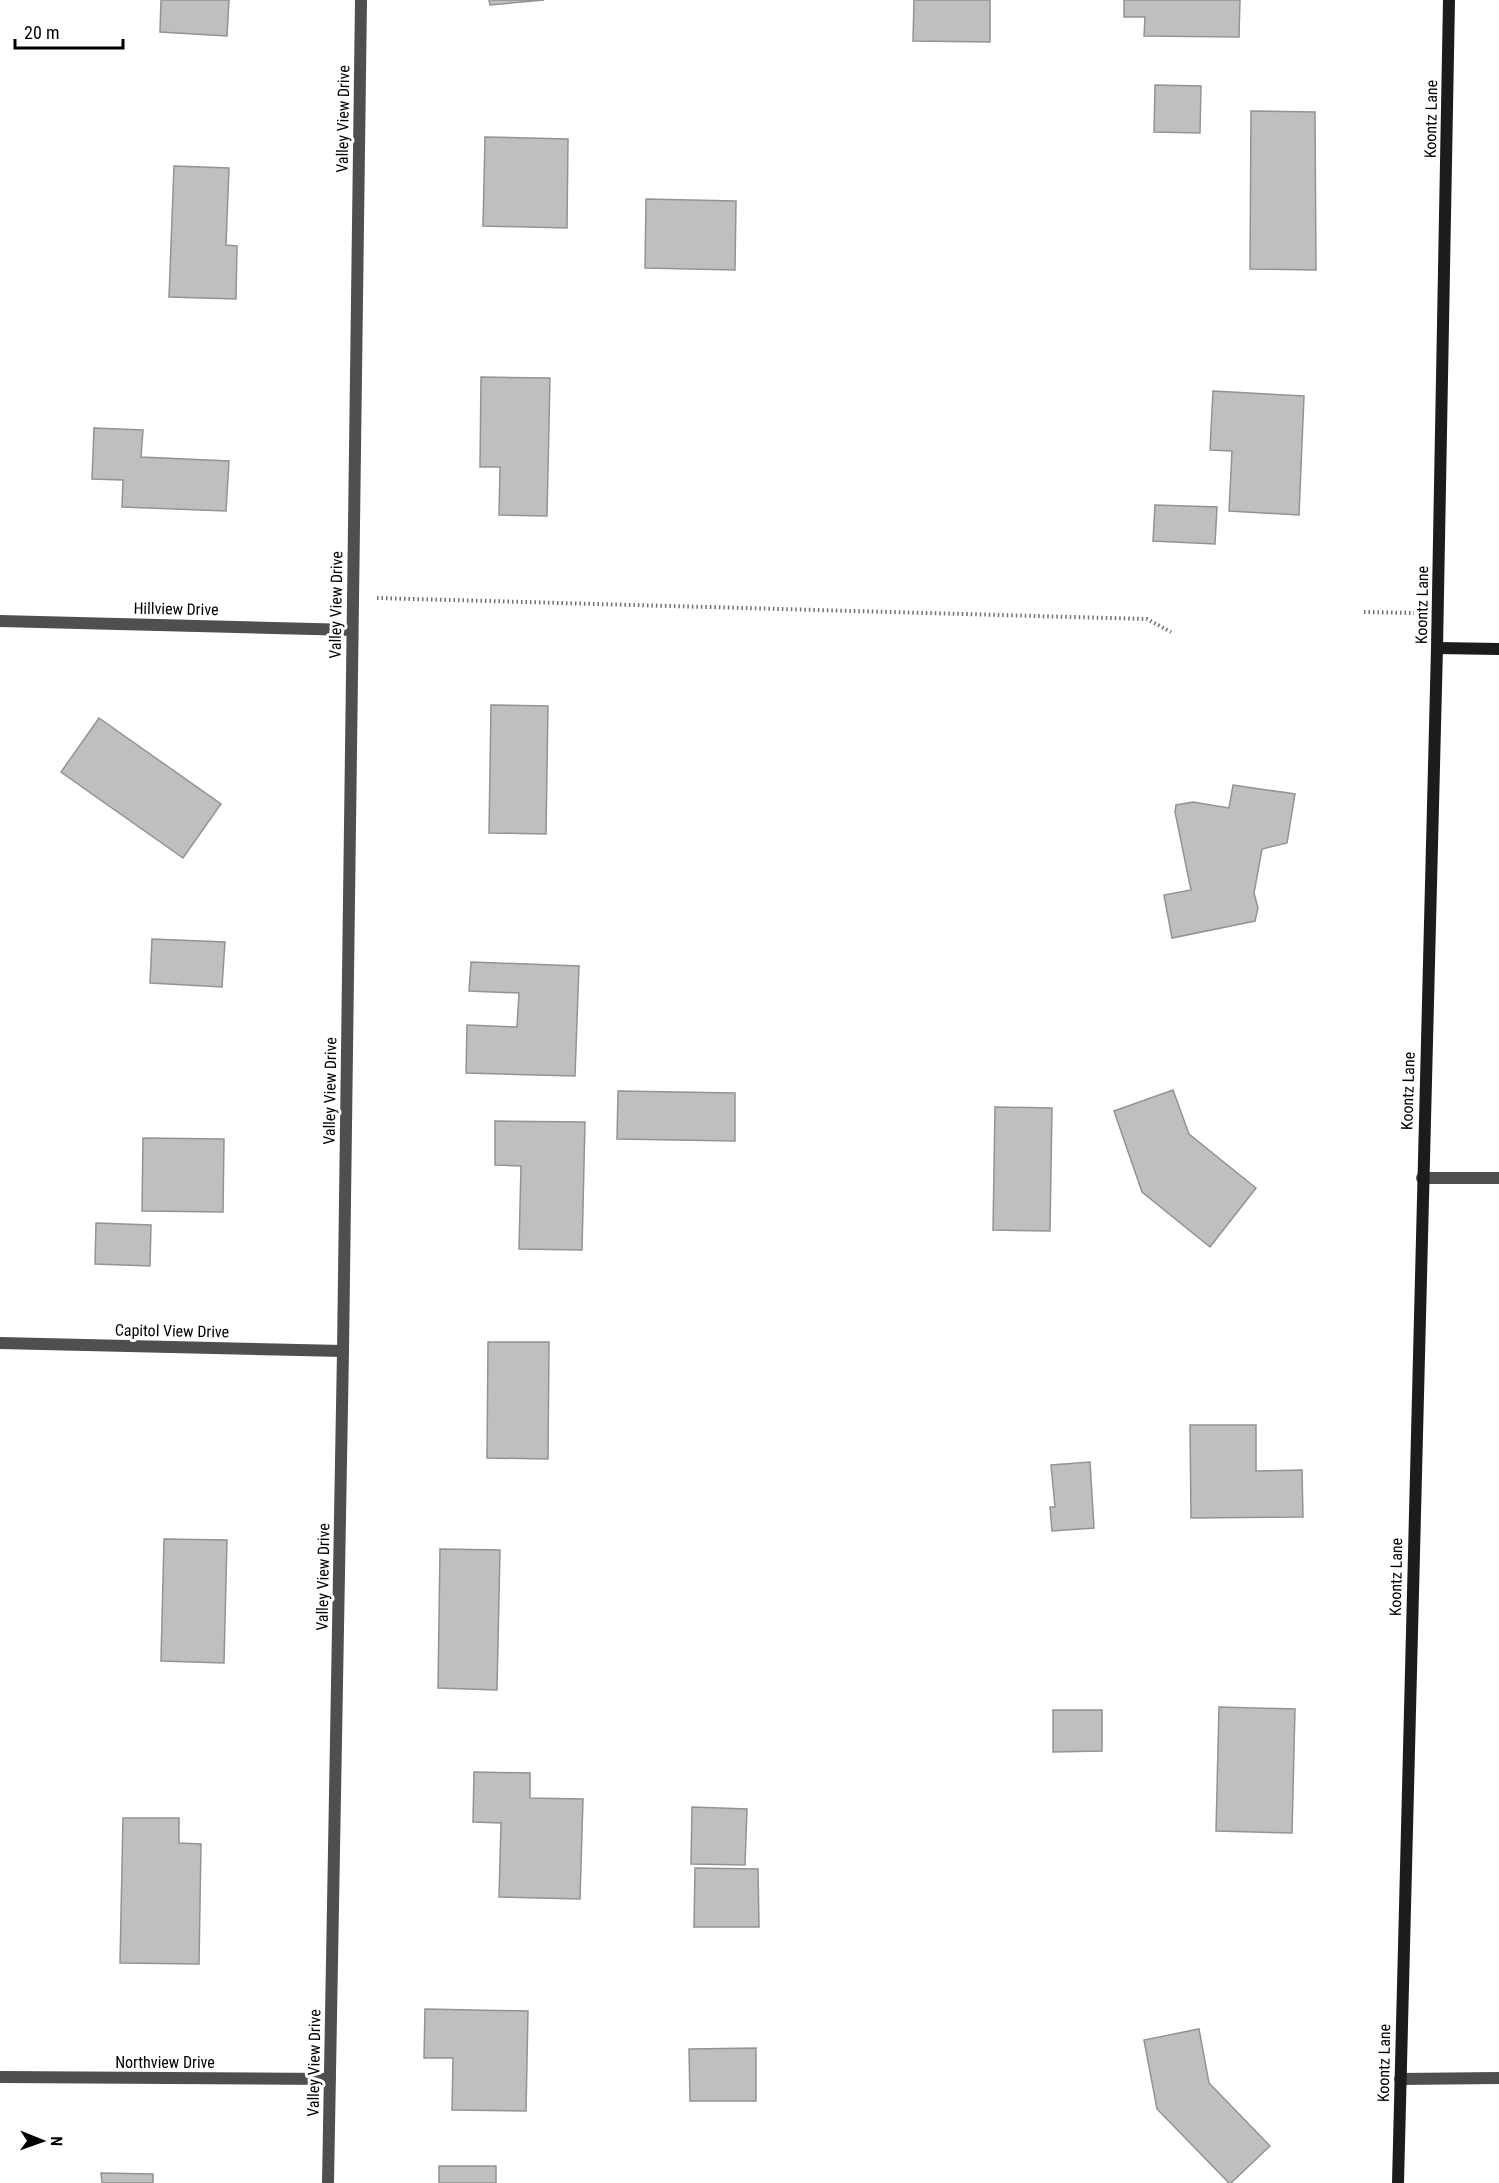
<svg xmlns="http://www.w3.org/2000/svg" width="1499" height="2183" viewBox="0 0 1499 2183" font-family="'Roboto Condensed',sans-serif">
	<rect width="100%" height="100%" fill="#fff"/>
	<g fill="#bfbfbf" stroke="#939393" stroke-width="1.5">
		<path d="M 161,0 L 229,0 L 227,36 L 160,32 Z"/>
		<path d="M 489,0 L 544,0 L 490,5 Z"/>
		<path d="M 914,0 L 990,0 L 990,42 L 913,41 Z"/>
		<path d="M 1124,0 L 1240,0 L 1239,37 L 1144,36 L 1145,17 L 1124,17 Z"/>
		<path d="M 1155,85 L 1201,86 L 1200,133 L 1154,132 Z"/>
		<path d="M 1251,111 L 1315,112 L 1316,270 L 1250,269 Z"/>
		<path d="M 485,137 L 568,139 L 567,228 L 483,226 Z"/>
		<path d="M 174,166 L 229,168 L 226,245 L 237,246 L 236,299 L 169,297 Z"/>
		<path d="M 646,199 L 736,201 L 735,270 L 645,268 Z"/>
		<path d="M 481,377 L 550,378 L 547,516 L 499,515 L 500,467 L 480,467 Z"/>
		<path d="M 1213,391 L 1304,396 L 1299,515 L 1229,511 L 1232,451 L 1210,450 Z"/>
		<path d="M 94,428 L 143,430 L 141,457 L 229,461 L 226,511 L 122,507 L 123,480 L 92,479 Z"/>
		<path d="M 1155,505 L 1217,507 L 1215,544 L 1153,541 Z"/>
		<path d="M 491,705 L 548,706 L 546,834 L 489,833 Z"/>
		<path d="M 99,718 L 221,804 L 183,858 L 61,772 Z"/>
		<path d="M 1233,785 L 1295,794 L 1287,843 L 1262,849 L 1254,893 L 1258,908 L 1255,921 L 1172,938 L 1164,895 L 1191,890 L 1175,812 L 1176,805 L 1193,802 L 1229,808 Z"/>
		<path d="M 152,939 L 225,942 L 222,987 L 150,983 Z"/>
		<path d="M 471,962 L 579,966 L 575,1076 L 466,1073 L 467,1025 L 517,1027 L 519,993 L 469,991 Z"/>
		<path d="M 1173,1090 L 1189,1134 L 1256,1188 L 1210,1247 L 1142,1192 L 1114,1111 Z"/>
		<path d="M 618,1091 L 735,1093 L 735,1141 L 617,1139 Z"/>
		<path d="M 995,1107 L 1052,1108 L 1050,1231 L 993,1230 Z"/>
		<path d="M 495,1121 L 585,1122 L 582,1250 L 519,1249 L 521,1166 L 495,1165 Z"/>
		<path d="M 143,1138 L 224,1139 L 223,1212 L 142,1211 Z"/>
		<path d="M 96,1223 L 151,1225 L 150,1266 L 95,1264 Z"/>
		<path d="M 488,1342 L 549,1342 L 548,1459 L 487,1458 Z"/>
		<path d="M 1190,1425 L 1256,1425 L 1256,1471 L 1302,1470 L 1303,1517 L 1191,1518 Z"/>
		<path d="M 1090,1462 L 1094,1528 L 1052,1531 L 1050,1507 L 1055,1507 L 1051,1465 Z"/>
		<path d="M 164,1539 L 227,1540 L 224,1663 L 161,1661 Z"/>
		<path d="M 440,1549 L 500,1550 L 497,1690 L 438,1688 Z"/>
		<path d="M 1219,1707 L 1295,1709 L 1292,1833 L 1216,1831 Z"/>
		<path d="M 1053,1710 L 1102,1710 L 1102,1751 L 1053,1752 Z"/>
		<path d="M 474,1772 L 530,1773 L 530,1798 L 583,1799 L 580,1899 L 499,1897 L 501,1823 L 473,1822 Z"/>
		<path d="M 692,1807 L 747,1809 L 745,1865 L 691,1864 Z"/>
		<path d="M 123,1818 L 179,1818 L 179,1843 L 201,1844 L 199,1964 L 120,1963 Z"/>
		<path d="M 695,1868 L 758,1869 L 759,1927 L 694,1927 Z"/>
		<path d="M 425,2009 L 528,2011 L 526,2111 L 452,2110 L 453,2058 L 424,2058 Z"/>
		<path d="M 1199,2029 L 1209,2083 L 1270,2146 L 1231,2183 L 1229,2183 L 1157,2109 L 1144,2040 Z"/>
		<path d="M 756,2048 L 756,2101 L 690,2101 L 689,2049 Z"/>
		<rect x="439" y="2166" width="57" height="17"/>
		<path d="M 101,2173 L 153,2174 L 153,2183 L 102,2183 Z"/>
	</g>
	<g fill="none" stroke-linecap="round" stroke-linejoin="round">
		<g stroke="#717171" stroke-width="4" stroke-dasharray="1.5 3" stroke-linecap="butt">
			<path d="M 377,598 L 1147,619 L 1171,632"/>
			<path d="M 1364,612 L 1414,613"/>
		</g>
		<g stroke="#4f4f4f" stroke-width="12">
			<path d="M 0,621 L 352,630"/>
			<path d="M 1422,1178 L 1499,1178"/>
			<path d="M 0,1343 L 343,1351"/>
			<path d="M 0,2077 L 330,2079"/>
			<path d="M 1400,2079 L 1499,2078"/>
			<path d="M 328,2183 L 343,1351 L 361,0"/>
		</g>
		<g stroke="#1c1c1c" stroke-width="12">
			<path d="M 1437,648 L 1499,649"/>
			<path d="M 1398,2183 L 1437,648 L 1449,0"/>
		</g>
	</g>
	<g text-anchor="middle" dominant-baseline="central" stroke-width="6" stroke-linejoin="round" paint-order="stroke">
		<g font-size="16" fill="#000" stroke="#fff">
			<text transform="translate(343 119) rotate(-89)">Valley View Drive</text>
			<text transform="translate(1431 119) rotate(-89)">Koontz Lane</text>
			<text transform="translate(336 605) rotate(-89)">Valley View Drive</text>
			<text transform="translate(1422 605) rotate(-89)">Koontz Lane</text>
			<text transform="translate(176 609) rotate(1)">Hillview Drive</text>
			<text transform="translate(330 1091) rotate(-89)">Valley View Drive</text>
			<text transform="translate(1408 1091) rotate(-88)">Koontz Lane</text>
			<text transform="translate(172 1331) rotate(1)">Capitol View Drive</text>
			<text transform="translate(323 1577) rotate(-89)">Valley View Drive</text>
			<text transform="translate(1396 1577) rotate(-89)">Koontz Lane</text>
			<text x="165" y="2062">Northview Drive</text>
			<text transform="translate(314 2063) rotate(-89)">Valley View Drive</text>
			<text transform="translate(1384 2063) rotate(-89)">Koontz Lane</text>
		</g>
	</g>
	<g transform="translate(42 2141) rotate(91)" stroke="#ffffff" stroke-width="4.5" paint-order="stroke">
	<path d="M0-4.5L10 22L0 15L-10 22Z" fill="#000000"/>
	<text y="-9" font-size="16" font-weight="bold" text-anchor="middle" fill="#000000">N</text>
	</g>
	<path d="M15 39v9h108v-9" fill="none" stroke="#000000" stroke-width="3"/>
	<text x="24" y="39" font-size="18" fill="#000000" stroke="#ffffff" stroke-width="4.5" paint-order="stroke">20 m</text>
</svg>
